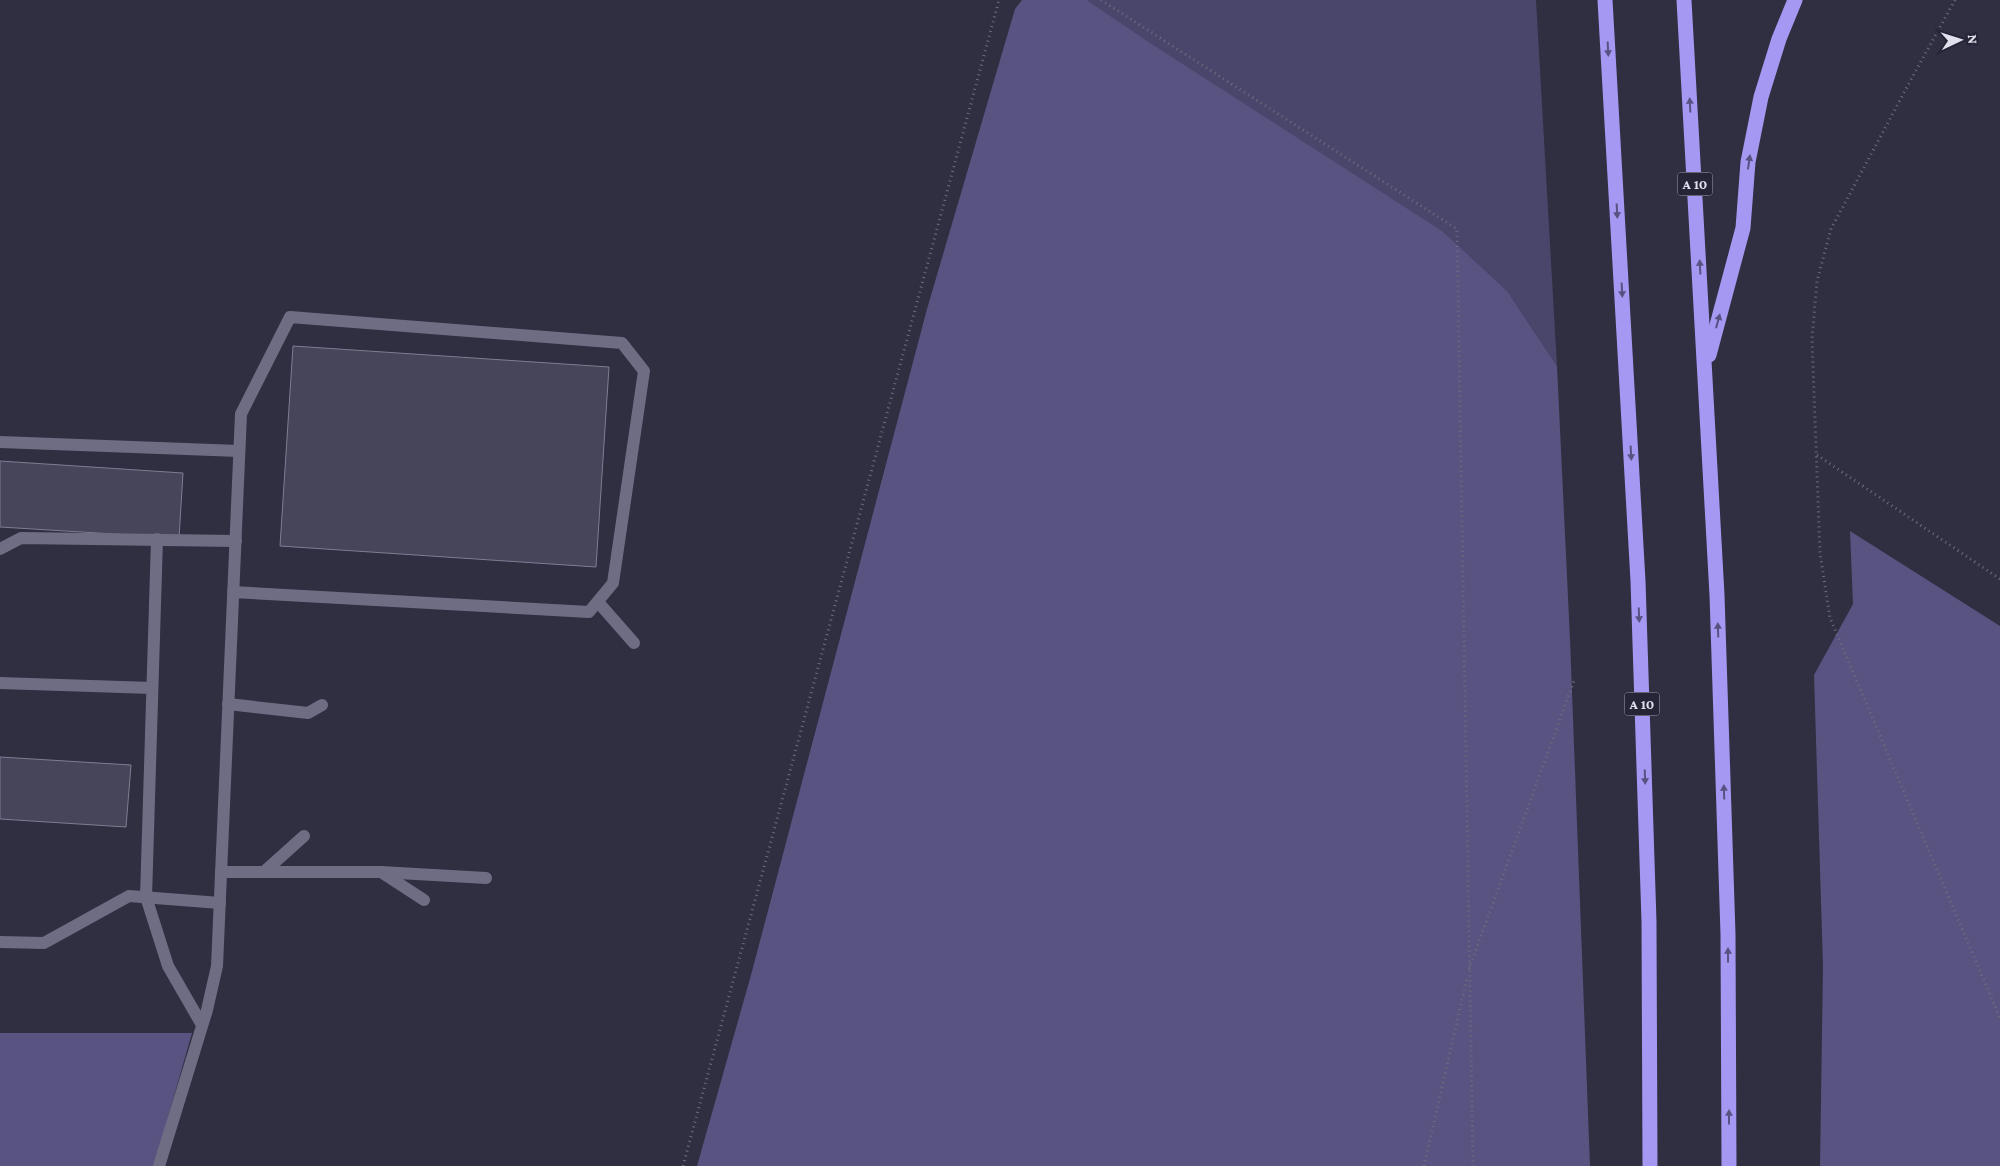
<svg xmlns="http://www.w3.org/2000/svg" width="2000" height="1166" viewBox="0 0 2000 1166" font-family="'Crimson Pro',serif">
	<rect width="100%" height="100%" fill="#302e41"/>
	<path fill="#4a456b" d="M 1087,0 L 1536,0 L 1557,366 L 1508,292 Z"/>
	<g fill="#585380">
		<path d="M 1022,0 L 1087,0 L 1150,43 L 1442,231 L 1508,292 L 1557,366 L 1570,639 L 1590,1166 L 697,1166 L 751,975 L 927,309 L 1015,9 Z"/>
		<path d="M 1850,531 L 2000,626 L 2000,1166 L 1820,1166 L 1823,966 L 1814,675 L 1853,604 Z"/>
		<path d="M 0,1033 L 192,1033 L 154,1166 L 0,1166 Z"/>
	</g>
	<g fill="#47455a" stroke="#7f7d94">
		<path d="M 293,346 L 609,367 L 596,567 L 280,546 Z"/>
		<path d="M 0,461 L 183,473 L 179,538 L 0,527 Z"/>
		<path d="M 0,757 L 131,765 L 126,827 L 0,819 Z"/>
	</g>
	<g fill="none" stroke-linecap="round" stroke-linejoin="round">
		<g stroke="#6e6d7d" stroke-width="3" stroke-dasharray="1 4" stroke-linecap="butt">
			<path d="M 1101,0 L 1457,229 L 1473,1166"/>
			<path d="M 1955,0 L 1914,74 L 1831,229 L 1817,281 L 1812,339 L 1820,553 L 1830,618 L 2000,1018"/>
			<path d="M 1817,455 L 2000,579"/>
			<path d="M 1469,969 L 1575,678"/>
			<path d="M 683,1166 L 999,0"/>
			<path d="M 1424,1166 L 1467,978"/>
		</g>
		<g stroke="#6f6d84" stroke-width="12">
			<path d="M 0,442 L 239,451"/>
			<path d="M 157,539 L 146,897 L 168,966 L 202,1025"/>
			<path d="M 0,549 L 21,538 L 236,541"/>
			<path d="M 598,602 L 634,643"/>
			<path d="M 0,683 L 152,688"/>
			<path d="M 228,704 L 308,713 L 322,705"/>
			<path d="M 265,871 L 304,836"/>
			<path d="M 221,872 L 381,872 L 486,878"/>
			<path d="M 381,872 L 424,900"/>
			<path d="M 0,942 L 44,943 L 129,896 L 220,903"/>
			<path d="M 159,1166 L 207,1010 L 217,966 L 241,414 L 290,317 L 622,343 L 644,371 L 613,583 L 589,612 L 233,592"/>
		</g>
		<g stroke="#a498f3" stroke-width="15">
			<path d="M 1605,0 L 1638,581 L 1649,922 L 1650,1166"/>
			<path d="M 1684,0 L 1717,595 L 1728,934 L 1729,1166"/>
			<path d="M 1709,355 L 1743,228 L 1748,162 L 1761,97 L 1779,39 L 1795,0"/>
		</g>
	</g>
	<defs><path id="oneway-solid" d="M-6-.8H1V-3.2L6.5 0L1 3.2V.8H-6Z" transform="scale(1.25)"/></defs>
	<g fill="#585282">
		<use href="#oneway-solid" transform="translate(1608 49) rotate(87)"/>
		<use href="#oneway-solid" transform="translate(1690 105) rotate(-93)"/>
		<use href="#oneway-solid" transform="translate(1749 162) rotate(-82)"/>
		<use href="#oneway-solid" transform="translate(1617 211) rotate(87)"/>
		<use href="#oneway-solid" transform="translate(1700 267) rotate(-93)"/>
		<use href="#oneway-solid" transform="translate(1622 290) rotate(87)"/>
		<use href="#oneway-solid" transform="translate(1718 321) rotate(-75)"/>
		<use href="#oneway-solid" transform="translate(1631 453) rotate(87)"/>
		<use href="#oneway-solid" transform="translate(1639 615) rotate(88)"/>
		<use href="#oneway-solid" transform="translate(1718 630) rotate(-92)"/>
		<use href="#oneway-solid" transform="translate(1645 777) rotate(88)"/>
		<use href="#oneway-solid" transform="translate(1724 792) rotate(-92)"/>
		<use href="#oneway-solid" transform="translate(1728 955) rotate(-90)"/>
		<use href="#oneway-solid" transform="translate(1729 1117) rotate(-90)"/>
	</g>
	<g text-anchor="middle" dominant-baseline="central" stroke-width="4" stroke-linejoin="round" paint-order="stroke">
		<g fill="#262437" stroke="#a9a8b6" stroke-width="1">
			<rect x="1677.5" y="172.5" width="35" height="23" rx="4"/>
			<rect x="1624.5" y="692.5" width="35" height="23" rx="4"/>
		</g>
		<g font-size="14" font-weight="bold" fill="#e1e0ed">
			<text x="1695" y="184">A 10</text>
			<text x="1642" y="704">A 10</text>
		</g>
	</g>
	<g transform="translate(1960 40) rotate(86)" stroke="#262437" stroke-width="4" paint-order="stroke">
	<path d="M0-4L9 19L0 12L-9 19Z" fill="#e1e0ed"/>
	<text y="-8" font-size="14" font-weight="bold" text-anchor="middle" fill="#e1e0ed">N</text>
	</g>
</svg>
